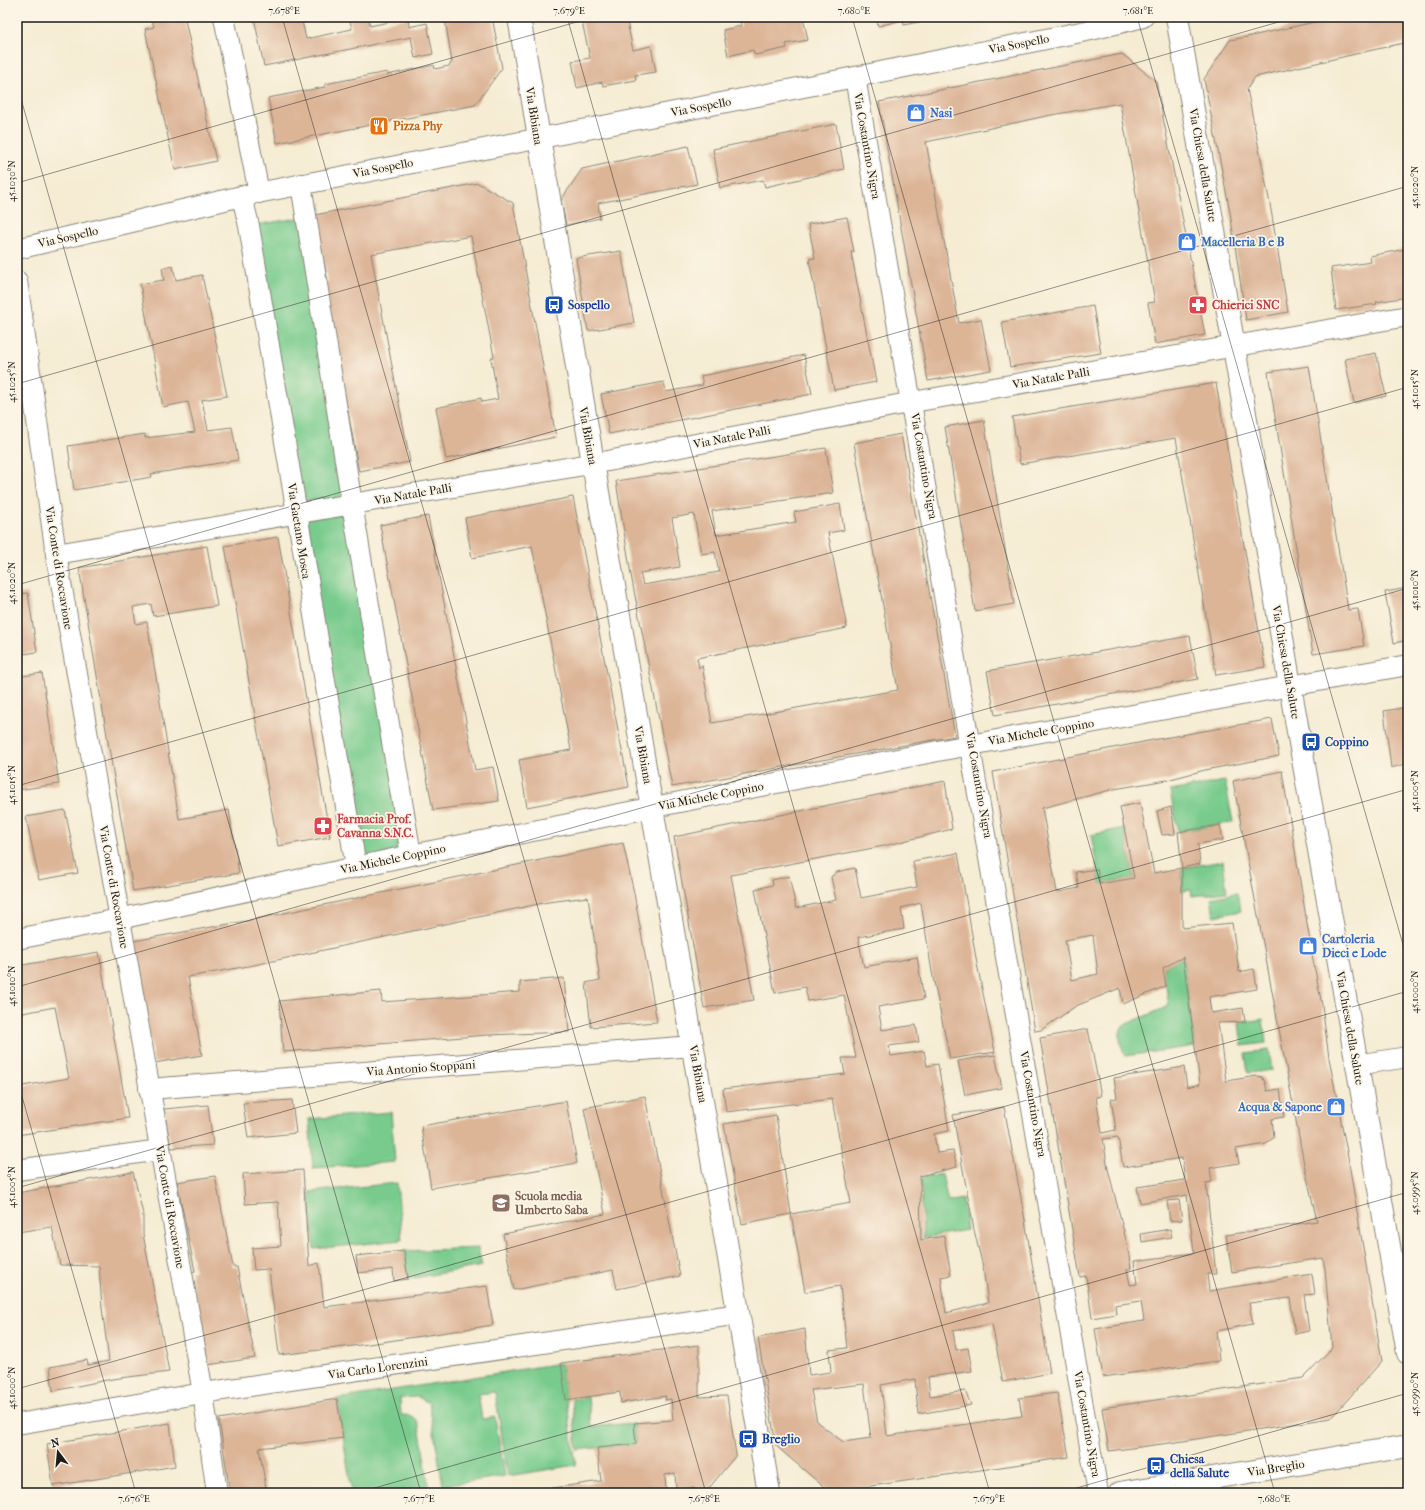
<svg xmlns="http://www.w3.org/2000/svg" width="1425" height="1510" viewBox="0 0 1425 1510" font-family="'IM FELL French Canon',serif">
	<rect width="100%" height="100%" fill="#fcf5e5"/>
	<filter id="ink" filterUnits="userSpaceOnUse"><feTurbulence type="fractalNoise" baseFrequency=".025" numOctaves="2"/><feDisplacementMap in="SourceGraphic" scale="8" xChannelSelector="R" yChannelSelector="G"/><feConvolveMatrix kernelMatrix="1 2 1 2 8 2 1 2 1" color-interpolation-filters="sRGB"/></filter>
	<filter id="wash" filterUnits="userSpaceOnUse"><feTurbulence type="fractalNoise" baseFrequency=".012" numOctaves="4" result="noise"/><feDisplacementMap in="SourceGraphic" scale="16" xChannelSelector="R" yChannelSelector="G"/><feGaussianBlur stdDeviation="0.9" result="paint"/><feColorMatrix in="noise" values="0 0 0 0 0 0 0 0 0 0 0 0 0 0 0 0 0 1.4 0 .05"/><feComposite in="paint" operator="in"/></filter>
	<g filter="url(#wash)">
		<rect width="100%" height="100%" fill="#f5ecd3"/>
		<g fill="#78cb8d" stroke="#4a7454">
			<path d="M 305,217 L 411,855 L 356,867 L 249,226 Z"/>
			<path d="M 1225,781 L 1233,822 L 1178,832 L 1170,791 Z"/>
			<path d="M 1124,828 L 1134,878 L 1100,884 L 1091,835 Z"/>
			<path d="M 1223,861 L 1227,892 L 1192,896 L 1191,890 L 1182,891 L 1182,868 Z"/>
			<path d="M 1237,893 L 1241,911 L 1214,916 L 1211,898 Z"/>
			<path d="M 1183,957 L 1195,1046 L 1126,1056 C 1121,1048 1116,1032 1124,1025 L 1169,1006 L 1163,968 Z"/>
			<path d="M 1263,1019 L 1266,1043 L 1242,1046 L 1239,1023 Z"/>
			<path d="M 1269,1050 L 1272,1070 L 1248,1073 L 1245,1053 Z"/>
			<path d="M 391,1112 L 395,1162 L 313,1168 L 309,1119 Z"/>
			<path d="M 942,1174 L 948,1202 L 962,1199 L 967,1230 L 923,1238 L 921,1178 Z"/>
			<path d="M 397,1183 L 402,1240 L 314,1249 L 309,1192 Z"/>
			<path d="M 478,1248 L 482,1266 L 408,1279 L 404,1251 Z"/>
			<path d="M 561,1363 L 576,1465 L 508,1476 L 495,1392 L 478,1394 L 482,1419 L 495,1417 L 505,1476 L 443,1486 L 429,1403 L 418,1397 L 400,1398 L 401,1415 C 411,1415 415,1417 419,1425 L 429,1487 L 391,1493 L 352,1493 L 337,1399 Z"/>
			<path d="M 588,1397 L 591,1427 L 634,1423 L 636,1444 L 577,1450 L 572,1399 Z"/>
		</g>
		<g id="blocks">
			<g fill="#dcb496" fill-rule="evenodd">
				<path d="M 151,17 L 195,17 L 185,20 L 216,161 L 175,170 L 145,29 L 154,27 Z"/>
				<path d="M 254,17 L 301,17 L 306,39 L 352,29 L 349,17 L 368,17 L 370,26 L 408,18 L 409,27 L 427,23 L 433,54 L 415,58 L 411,37 L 264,66 Z"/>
				<path d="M 441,17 L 492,17 L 502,68 L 475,105 L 277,143 L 268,98 L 325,87 L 325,84 L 387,72 L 387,75 L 434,65 L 435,69 L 449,66 L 452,62 L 445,19 L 441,19 Z"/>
				<path d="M 581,17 L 626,17 L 633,50 L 651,46 L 656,72 L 635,75 L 636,80 L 603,86 L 602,82 L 577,88 L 572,61 L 590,58 Z"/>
				<path d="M 739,17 L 784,17 L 785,18 L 803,17 L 808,40 L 786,44 L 787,48 L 755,55 L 753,50 L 728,56 L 723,30 L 741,26 Z"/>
				<path d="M 876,17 L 937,17 L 937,18 L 904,25 L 903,20 L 878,26 Z"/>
				<path d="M 1337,17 L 1408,17 L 1408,42 L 1255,77 L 1247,89 L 1270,204 L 1288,312 L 1246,320 L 1230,212 L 1204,79 L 1230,40 L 1247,37 Z"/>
				<path d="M 1122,54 L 1156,81 L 1205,335 L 1155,344 L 1148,303 L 1155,302 L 1120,103 L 1046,116 L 926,142 L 959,323 L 981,319 L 991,370 L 928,381 L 879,102 Z"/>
				<path d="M 836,124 L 844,169 L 765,187 L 763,180 L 720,188 L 713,149 Z"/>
				<path d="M 688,146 L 697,184 L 598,203 L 600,218 L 566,225 L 561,200 L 582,169 Z"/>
				<path d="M 478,183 L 513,203 L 556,437 L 446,459 L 436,408 L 481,398 L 482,402 L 498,399 L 491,358 L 494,357 L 471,236 L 371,254 L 410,462 L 359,471 L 324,282 L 328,282 L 315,215 Z"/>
				<path d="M 847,217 L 854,252 L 851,252 L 876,382 L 834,390 L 809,259 L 815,258 L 808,224 Z"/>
				<path d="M 1408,243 L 1408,297 L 1376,302 L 1377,304 L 1336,310 L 1331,268 L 1371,262 L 1370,256 L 1405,249 L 1405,244 Z"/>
				<path d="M 621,251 L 634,323 L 588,331 L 576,258 Z"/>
				<path d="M 173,266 L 176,280 L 202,275 L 227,396 L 202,400 L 208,430 L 232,427 L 238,460 L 151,474 L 152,477 L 74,490 L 68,446 L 145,434 L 145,438 L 195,432 L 188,402 L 163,407 L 140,284 L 164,280 L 162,268 Z"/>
				<path d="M 1093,306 L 1101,353 L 1010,367 L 1002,322 Z"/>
				<path d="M 1376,353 L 1386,396 L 1354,403 L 1345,359 Z"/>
				<path d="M 804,355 L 812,394 L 609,434 L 601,394 L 664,382 L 666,392 L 703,385 L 701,376 Z"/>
				<path d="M 1309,366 L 1348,610 L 1358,609 L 1364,646 L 1313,654 L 1268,372 Z"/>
				<path d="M 1216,383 L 1265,667 L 1216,675 L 1176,438 L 1020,464 L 1012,417 Z"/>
				<path d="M 984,420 L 1014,604 L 975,611 L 945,427 Z"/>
				<path d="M 901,434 L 955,736 L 672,787 L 631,575 L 616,481 L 826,448 L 833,493 L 712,511 L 716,535 L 796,522 L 794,512 L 840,504 L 844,530 L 828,533 L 847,628 L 697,658 L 699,668 L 702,665 L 712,723 L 898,690 L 854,443 ZM 694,514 L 701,554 L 715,552 L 719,572 L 643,585 L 640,573 L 680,567 L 672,518 Z"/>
				<path d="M 573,497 L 629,787 L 527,807 L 519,760 L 571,750 L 532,546 L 472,558 L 465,518 Z"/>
				<path d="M 428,516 L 475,770 L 493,767 L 499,801 L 433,810 L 380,525 Z"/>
				<path d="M 278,537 L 330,837 L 278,846 L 225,546 Z"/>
				<path d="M 207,546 L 217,606 L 153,616 L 151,604 L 133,607 L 136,624 L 147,622 L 179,819 L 229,810 L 239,873 L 133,891 L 79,568 Z"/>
				<path d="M 1408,588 L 1408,640 L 1394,643 L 1385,592 Z"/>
				<path d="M 28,593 L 37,652 L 17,655 L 17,594 Z"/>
				<path d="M 1190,636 L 1198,679 L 995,715 L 987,671 Z"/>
				<path d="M 42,673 L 59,784 L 17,790 L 17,677 Z"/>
				<path d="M 1408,707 L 1408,763 L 1391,768 L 1384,711 Z"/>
				<path d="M 1272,719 L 1279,756 L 1205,770 L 1167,780 L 1114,789 L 1042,808 L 1057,892 L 1079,888 L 1076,872 L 1097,869 L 1100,884 L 1134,878 L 1120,807 L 1140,803 L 1154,873 L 1182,868 L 1182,928 L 1232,923 L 1239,972 L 1254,969 L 1257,989 L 1209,997 L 1211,1013 L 1243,1008 L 1245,1022 L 1218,1023 L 1226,1081 L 1257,1076 L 1262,1077 L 1265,1082 L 1267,1091 L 1280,1089 L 1284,1117 L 1272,1119 L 1274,1137 L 1266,1144 L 1236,1149 L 1239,1163 L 1210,1168 L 1212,1182 L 1206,1183 L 1216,1274 L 1207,1274 L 1209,1291 L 1312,1274 L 1315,1294 L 1304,1295 L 1309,1331 L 1295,1334 L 1290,1298 L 1249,1303 L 1253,1324 L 1216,1331 L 1219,1361 L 1103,1377 L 1095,1329 L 1144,1321 L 1141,1301 L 1115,1305 L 1116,1314 L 1092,1318 L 1086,1276 L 1080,1277 L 1040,1038 L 1088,1029 L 1101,1096 L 1096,1097 L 1102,1133 L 1116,1130 L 1111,1099 L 1117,1098 L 1114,1078 L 1184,1067 L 1187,1087 L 1200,1084 L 1183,957 L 1163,968 L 1166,986 L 1123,1004 L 1120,988 L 1076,1006 L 1041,1030 L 1035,1031 L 993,772 L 1158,739 ZM 1093,935 L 1098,974 L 1072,980 L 1065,940 ZM 1118,1137 L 1123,1167 L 1182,1158 L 1185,1180 L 1137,1187 L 1140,1203 L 1187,1195 L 1194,1253 L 1134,1261 L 1137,1284 L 1130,1285 L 1127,1269 L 1131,1269 L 1127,1244 L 1108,1169 L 1103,1139 Z"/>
				<path d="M 1282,771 L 1313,960 L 1322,1005 L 1329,1058 L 1348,1157 L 1382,1361 L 1331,1418 L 1177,1442 L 1109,1451 L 1102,1408 L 1303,1378 L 1332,1348 L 1325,1269 L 1323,1258 L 1232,1272 L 1226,1235 L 1317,1221 L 1304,1164 L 1233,781 Z"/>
				<path d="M 945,781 L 952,829 L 884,846 L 731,875 L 754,1000 L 704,1008 L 674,837 Z"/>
				<path d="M 1171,807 L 1175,834 L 1162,835 L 1157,811 Z"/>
				<path d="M 65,810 L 78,873 L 39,880 L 26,817 Z"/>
				<path d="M 1220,825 L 1223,840 L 1198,844 L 1200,864 L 1182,868 L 1178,832 Z"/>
				<path d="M 623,843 L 634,893 L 657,1022 L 591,1027 L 586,983 L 600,980 L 588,897 L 548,902 L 254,965 L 188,977 L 202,1055 L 154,1063 L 133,941 L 246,921 Z"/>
				<path d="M 958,853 L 977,964 L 995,1052 L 950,1059 L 932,972 L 921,903 L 901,908 L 904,929 L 858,937 L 864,967 L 917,957 L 924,999 L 878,1007 L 882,1030 L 916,1025 L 919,1042 L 889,1046 L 891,1056 L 924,1051 L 927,1066 L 938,1064 L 949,1131 L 934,1134 L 937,1153 L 953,1151 L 957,1167 L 920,1176 L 921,1240 L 944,1236 L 951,1275 L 941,1277 L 946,1313 L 988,1303 L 983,1267 L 974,1230 L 953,1115 L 1004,1107 L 1025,1220 L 1050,1373 L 1003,1382 L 992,1324 L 953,1331 L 956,1350 L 968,1348 L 972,1371 L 928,1377 L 930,1396 L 965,1391 L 971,1405 L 918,1414 L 915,1379 L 881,1385 L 887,1436 L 1022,1416 L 1019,1398 L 1057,1393 L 1069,1457 L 830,1492 L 776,1446 L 758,1338 L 805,1329 L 809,1375 L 831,1372 L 829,1350 L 847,1348 L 840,1286 L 805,1292 L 791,1214 L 851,1203 L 832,1099 L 726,1112 L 723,1089 L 845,1074 L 842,1058 L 856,1058 L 844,995 L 808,1001 L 805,987 L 775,993 L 755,889 L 773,885 L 772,880 L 789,876 L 796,908 L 836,900 L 831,877 L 837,872 L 855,868 L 861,898 L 917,887 L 913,861 ZM 864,1384 L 871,1438 L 843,1442 L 817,1422 L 811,1390 Z"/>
				<path d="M 99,952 L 128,1118 L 17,1135 L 17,1087 L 69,1078 L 55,1007 L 17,1014 L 17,966 Z"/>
				<path d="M 564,978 L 569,1032 L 487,1035 L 283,1052 L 279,1001 L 381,991 L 382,1002 L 482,995 L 520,992 L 520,982 Z"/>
				<path d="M 995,1055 L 1002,1088 L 965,1095 L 958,1061 Z"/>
				<path d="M 645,1096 L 680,1276 L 617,1289 L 613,1270 L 514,1290 L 503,1234 L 605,1214 L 584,1108 Z"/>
				<path d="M 292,1100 L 296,1133 L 248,1138 L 243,1103 Z"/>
				<path d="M 566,1101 L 577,1163 L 431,1188 L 421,1126 Z"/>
				<path d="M 208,1105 L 213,1145 L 171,1148 L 164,1109 Z"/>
				<path d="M 776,1115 L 791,1214 L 742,1224 L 724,1124 Z"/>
				<path d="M 303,1170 L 309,1266 L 319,1263 L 324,1307 L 487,1286 L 493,1325 L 369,1344 L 279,1355 L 269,1269 L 254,1270 L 252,1248 L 281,1246 L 278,1202 L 245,1204 L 243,1174 Z"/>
				<path d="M 133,1172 L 143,1214 L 143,1234 L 169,1372 L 112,1379 L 53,1391 L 50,1367 L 87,1360 L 88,1365 L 109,1361 L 102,1308 L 99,1266 L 60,1265 L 52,1227 L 17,1232 L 17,1193 Z"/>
				<path d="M 215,1176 L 233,1267 L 237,1267 L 255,1358 L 207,1365 L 191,1272 L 195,1271 L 177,1182 Z"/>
				<path d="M 1179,1200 L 1182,1220 L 1170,1221 L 1167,1201 Z"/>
				<path d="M 1170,1229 L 1172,1237 L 1142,1242 L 1141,1234 Z"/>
				<path d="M 404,1251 L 408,1279 L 394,1281 L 393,1269 L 358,1273 L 356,1256 Z"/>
				<path d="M 699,1345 L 699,1397 L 727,1396 L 736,1455 L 705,1493 L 694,1493 L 694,1488 L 676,1489 L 675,1473 L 665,1475 L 666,1493 L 519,1493 L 601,1481 L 597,1448 L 636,1444 L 634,1423 L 673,1420 L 671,1399 L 665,1400 L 666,1396 L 621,1403 L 620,1392 L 566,1400 L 561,1363 Z"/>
				<path d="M 337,1399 L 343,1438 L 259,1448 L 267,1493 L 230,1493 L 219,1419 Z"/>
				<path d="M 170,1423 L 175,1466 L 53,1486 L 47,1444 Z"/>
			</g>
		</g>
	</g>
	<g filter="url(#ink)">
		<use href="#blocks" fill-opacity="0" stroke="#888478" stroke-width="1"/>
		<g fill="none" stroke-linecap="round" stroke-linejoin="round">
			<g stroke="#888478" stroke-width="22">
				<g id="minor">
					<path d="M 224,17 L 259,193"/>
					<path d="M 855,77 C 939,549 1019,1021 1098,1493"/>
					<path d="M 301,184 L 352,504 L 411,855"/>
					<path d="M 242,196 L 249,226 L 356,867"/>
					<path d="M 17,249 L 242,196 L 855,77 L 1091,30 L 1143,17"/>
					<path d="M 17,281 L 56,554 L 203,1393 L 217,1493"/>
					<path d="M 56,554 L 608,461 L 913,402 L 1408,316"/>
					<path d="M 17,939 L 119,919 L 411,855 L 943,750 L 1301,684 L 1408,665"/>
					<path d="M 1356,1065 L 1408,1057"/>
					<path d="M 149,1089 L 693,1046"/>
					<path d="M 17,1170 L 160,1150"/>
					<path d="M 17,1424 L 203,1393 L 739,1314"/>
				</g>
			</g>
			<g stroke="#888478" stroke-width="24">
				<g id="tertiary">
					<path d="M 519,17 L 593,463 L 769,1493"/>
					<path d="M 1177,17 L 1234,347 L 1290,686 L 1408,1353"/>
					<path d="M 1120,1493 L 1408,1446"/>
				</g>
			</g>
			<use href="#minor" stroke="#fff" stroke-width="20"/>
			<use href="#tertiary" stroke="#fff" stroke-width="22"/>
		</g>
	</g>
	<path fill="none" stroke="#1c1c1c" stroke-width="1" stroke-opacity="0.45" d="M 282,17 L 706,1493M 567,17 L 990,1493M 852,17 L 1275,1493M 1137,17 L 1408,962M 17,85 L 421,1493M 17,183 L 594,17M 17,384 L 1296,17M 17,585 L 1408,186M 17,786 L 1408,387M 17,987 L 1408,588M 17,1079 L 136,1493M 17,1188 L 1408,789M 17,1389 L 1408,991M 357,1493 L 1408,1192M 1059,1493 L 1408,1393"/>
	<defs>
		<g id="shop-square" transform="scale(1)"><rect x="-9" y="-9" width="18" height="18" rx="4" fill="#3f7fe0" stroke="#fcf5e5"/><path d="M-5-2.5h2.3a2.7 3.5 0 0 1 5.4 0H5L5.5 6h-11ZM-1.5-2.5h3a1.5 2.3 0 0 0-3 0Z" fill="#fff"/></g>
		<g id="restaurant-square" transform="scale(1)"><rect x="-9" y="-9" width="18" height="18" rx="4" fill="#e8710a" stroke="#fcf5e5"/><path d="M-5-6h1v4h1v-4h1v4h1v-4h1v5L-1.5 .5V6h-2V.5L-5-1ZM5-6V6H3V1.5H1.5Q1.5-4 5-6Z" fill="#fff"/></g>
		<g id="bus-square" transform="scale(1)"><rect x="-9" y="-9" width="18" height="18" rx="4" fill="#1a4fb4" stroke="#fcf5e5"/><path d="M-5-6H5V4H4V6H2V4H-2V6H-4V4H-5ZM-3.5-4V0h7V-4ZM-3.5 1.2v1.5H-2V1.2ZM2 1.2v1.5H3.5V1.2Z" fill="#fff"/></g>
		<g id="pharmacy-square" transform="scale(1)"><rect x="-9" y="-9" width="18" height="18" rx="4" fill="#e0444e" stroke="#fcf5e5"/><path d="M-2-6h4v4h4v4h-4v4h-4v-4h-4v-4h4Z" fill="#fff"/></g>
		<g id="school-square" transform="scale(1)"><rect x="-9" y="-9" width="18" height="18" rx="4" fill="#8d6e63" stroke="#fcf5e5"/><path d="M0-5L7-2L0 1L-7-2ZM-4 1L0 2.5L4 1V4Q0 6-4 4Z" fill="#fff"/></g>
	</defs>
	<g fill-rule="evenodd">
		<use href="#shop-square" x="916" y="113"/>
		<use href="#restaurant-square" x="379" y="126"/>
		<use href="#shop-square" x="1187" y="242"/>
		<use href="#bus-square" x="554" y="305"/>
		<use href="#pharmacy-square" x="1198" y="305"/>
		<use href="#bus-square" x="1311" y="742"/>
		<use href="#pharmacy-square" x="323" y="826"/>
		<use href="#shop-square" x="1308" y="946"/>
		<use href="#shop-square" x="1336" y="1107"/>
		<use href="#school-square" x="501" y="1203"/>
		<use href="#bus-square" x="748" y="1439"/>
		<use href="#bus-square" x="1156" y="1466"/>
	</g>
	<g text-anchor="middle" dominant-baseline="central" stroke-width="3.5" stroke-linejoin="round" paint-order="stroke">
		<g font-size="12" fill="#1c1c1c" stroke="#fcf5e5">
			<text transform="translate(1019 44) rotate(-11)">Via Sospello</text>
			<text transform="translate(701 107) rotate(-11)">Via Sospello</text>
			<text transform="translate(534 116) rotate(81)">Via Bibiana</text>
			<text transform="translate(867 146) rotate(80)">Via Costantino Nigra</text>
			<text transform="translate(1203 165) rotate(80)">Via Chiesa della Salute</text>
			<text transform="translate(383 168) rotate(-11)">Via Sospello</text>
			<text transform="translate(68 237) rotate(-13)">Via Sospello</text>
			<text transform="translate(1051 378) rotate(-10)">Via Natale Palli</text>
			<text transform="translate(588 436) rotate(80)">Via Bibiana</text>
			<text transform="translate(732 437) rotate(-11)">Via Natale Palli</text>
			<text transform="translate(924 466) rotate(80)">Via Costantino Nigra</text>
			<text transform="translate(413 494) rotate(-10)">Via Natale Palli</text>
			<text transform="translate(299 531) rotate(81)">Via Gaetano Mosca</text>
			<text transform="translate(59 568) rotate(81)">Via Conte di Roccavione</text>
			<text transform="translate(1286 662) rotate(80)">Via Chiesa della Salute</text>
			<text transform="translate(1041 732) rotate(-10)">Via Michele Coppino</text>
			<text transform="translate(643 755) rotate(80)">Via Bibiana</text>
			<text transform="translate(979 785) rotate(80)">Via Costantino Nigra</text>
			<text transform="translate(711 796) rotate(-11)">Via Michele Coppino</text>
			<text transform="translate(393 859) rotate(-12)">Via Michele Coppino</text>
			<text transform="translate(114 887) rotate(80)">Via Conte di Roccavione</text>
			<text transform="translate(1350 1028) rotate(80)">Via Chiesa della Salute</text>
			<text transform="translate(421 1068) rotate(-4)">Via Antonio Stoppani</text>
			<text transform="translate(698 1074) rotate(80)">Via Bibiana</text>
			<text transform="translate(1033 1104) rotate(80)">Via Costantino Nigra</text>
			<text transform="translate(170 1207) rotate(80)">Via Conte di Roccavione</text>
			<text transform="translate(378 1368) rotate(-8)">Via Carlo Lorenzini</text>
			<text transform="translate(1087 1424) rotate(80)">Via Costantino Nigra</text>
			<text transform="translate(1276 1468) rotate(-9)">Via Breglio</text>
		</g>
		<g font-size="12" font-weight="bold" fill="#366cbe" stroke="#fcf5e5" text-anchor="start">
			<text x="930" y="113">Nasi</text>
			<text x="1201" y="242">Macelleria B e B</text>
			<text x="1322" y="939">Cartoleria<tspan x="1322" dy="14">Dieci e Lode</tspan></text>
			<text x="1322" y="1107" text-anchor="end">Acqua &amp; Sapone</text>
		</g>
		<g font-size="12" font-weight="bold" fill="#c56008" stroke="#fcf5e5" text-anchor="start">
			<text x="393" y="126">Pizza Phy</text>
		</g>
		<g font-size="12" font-weight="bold" fill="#164399" stroke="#fcf5e5" text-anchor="start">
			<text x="568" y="305">Sospello</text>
			<text x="1325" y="742">Coppino</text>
			<text x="762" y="1439">Breglio</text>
			<text x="1170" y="1459">Chiesa<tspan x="1170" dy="14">della Salute</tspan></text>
		</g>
		<g font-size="12" font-weight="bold" fill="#be3a42" stroke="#fcf5e5" text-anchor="start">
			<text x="1212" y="305">Chierici SNC</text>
			<text x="337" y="819">Farmacia Prof.<tspan x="337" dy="14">Cavanna S.N.C.</tspan></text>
		</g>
		<g font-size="12" font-weight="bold" fill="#785e54" stroke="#fcf5e5" text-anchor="start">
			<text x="515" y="1196">Scuola media<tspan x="515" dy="14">Umberto Saba</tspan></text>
		</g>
	</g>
	<rect width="1425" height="1510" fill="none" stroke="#fcf5e5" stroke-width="44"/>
	<g transform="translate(58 1452) rotate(344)" stroke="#fcf5e5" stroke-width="3" paint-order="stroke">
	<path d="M0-3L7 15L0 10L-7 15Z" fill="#1c1c1c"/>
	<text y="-6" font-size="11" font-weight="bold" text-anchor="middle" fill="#1c1c1c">N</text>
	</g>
	<rect x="22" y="22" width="1381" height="1466" fill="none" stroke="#1c1c1c" stroke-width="1.5"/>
	<g font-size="10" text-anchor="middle" fill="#1c1c1c">
		<text x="284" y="14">7.678°E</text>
		<text x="569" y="14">7.679°E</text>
		<text x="854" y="14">7.680°E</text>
		<text x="1138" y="14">7.681°E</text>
		<text transform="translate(11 181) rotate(-90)" y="4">45.1030°N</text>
		<text transform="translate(1414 187) rotate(-90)" y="4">45.1020°N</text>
		<text transform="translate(11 382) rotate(-90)" y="4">45.1025°N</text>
		<text transform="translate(1414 389) rotate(-90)" y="4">45.1015°N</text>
		<text transform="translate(11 583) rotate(-90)" y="4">45.1020°N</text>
		<text transform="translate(1414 590) rotate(-90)" y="4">45.1010°N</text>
		<text transform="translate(11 785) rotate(-90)" y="4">45.1015°N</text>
		<text transform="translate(1414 791) rotate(-90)" y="4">45.1005°N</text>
		<text transform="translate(11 986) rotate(-90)" y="4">45.1010°N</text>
		<text transform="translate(1414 992) rotate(-90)" y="4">45.1000°N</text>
		<text transform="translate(11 1187) rotate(-90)" y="4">45.1005°N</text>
		<text transform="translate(1414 1193) rotate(-90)" y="4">45.0995°N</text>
		<text transform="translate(11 1388) rotate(-90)" y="4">45.1000°N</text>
		<text transform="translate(1414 1394) rotate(-90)" y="4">45.0990°N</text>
		<text x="134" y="1502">7.676°E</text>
		<text x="419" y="1502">7.677°E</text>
		<text x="704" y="1502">7.678°E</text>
		<text x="989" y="1502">7.679°E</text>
		<text x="1274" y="1502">7.680°E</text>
	</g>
</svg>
